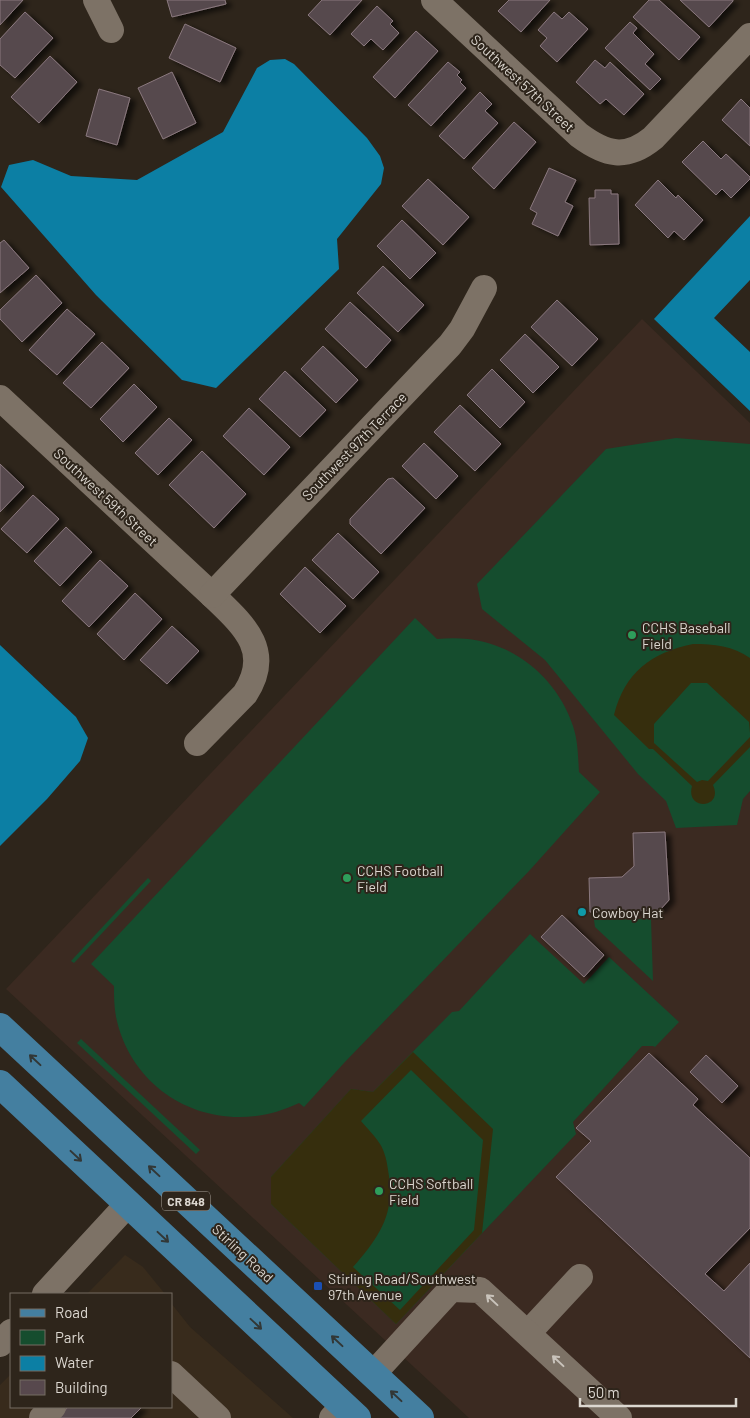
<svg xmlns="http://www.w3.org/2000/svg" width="750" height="1418" viewBox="0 0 750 1418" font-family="Barlow,sans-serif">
	<defs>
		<filter id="shadow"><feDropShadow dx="5.5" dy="3" stdDeviation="2.5" flood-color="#0009"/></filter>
	</defs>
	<rect width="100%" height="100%" fill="#2e251b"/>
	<g fill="#382b1c">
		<path d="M 125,1255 L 143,1267 L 165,1294 L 87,1294 Z"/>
		<path d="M 171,1303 L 190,1327 L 293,1418 L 0,1418 L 0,1385 L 11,1374 L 11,1407 L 171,1407 Z"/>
	</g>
	<path fill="#3b2a21" d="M 642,319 L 750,423 L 750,1418 L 469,1418 L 6,989 Z"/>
	<g fill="#154d2e">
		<path d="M 676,438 L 750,444 L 750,791 L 743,799 L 737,825 L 676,828 L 666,801 L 638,774 L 545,660 L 482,609 L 477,584 L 606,449 Z"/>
		<path d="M 415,618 L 437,639 C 448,638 458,638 468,639 C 516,644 558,680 573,726 C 578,741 578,756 579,772 L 600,792 L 529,871 L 344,1063 L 304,1107 L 299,1103 C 223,1140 134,1101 116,1017 C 114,1006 114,996 114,986 L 91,964 Z"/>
		<path d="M 148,878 L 151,881 L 74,963 L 71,961 Z"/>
		<path d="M 651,919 L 653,981 L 595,927 L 594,920 Z"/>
		<path d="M 530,934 L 584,984 L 609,957 L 679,1022 L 655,1047 L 653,1046 L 642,1046 L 573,1122 L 576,1134 L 396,1324 L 271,1204 L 271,1177 L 351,1089 L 373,1092 L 452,1012 L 459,1011 Z"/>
		<path d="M 81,1039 L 200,1150 L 196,1154 L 77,1043 Z"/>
	</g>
	<g fill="#362e0d" fill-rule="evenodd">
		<path d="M 693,644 C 714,644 733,646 750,658 L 750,733 L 749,722 L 707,683 L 691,683 L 654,724 L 654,743 L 697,782 L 702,780 L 708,781 L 750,737 L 750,747 L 713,785 C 724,809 685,811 692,786 L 653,749 L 649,749 L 614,715 C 625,672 651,653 693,644 Z"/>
		<path d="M 413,1052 L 493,1129 L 482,1233 L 396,1324 L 271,1204 L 271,1177 L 351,1089 L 373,1092 ZM 411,1070 L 483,1140 L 474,1230 L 400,1310 L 353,1267 C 380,1236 396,1213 388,1170 C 387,1162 385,1152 380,1144 C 375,1136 367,1128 361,1121 Z"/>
	</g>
	<g fill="#0c7fa4">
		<path d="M 285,59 L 294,64 L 367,138 L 380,156 L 384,168 L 381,184 L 337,239 L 339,269 L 216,388 L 182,380 L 96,295 L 1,187 L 9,165 L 33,160 L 71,176 L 137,180 L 223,132 L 257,68 L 270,60 Z"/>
		<path d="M 750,216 L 750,280 L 714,318 L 750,352 L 750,411 L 654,319 Z"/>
		<path d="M 0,645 L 76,717 L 88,738 L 80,761 L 47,799 L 0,846 Z"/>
	</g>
	<g fill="#57484d" stroke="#8a797f" filter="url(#shadow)">
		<path d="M 0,0 L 23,0 L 0,25 Z"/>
		<path d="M 167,0 L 225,0 L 226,4 L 172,17 Z"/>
		<path d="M 322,0 L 362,0 L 330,35 L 308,15 Z"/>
		<path d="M 509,0 L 550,0 L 521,32 L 498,11 Z"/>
		<path d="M 649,0 L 659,0 L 700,37 L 679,60 L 633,17 Z"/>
		<path d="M 680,0 L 733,0 L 733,1 L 709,27 Z"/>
		<path d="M 377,6 L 393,21 L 390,24 L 399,33 L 383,50 L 371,39 L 364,46 L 351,34 Z"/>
		<path d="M 25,12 L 53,38 L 15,78 L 0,65 L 0,39 Z"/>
		<path d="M 554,12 L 562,19 L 569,12 L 588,29 L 557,62 L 540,46 L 547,38 L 538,30 Z"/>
		<path d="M 630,22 L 637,28 L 633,33 L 654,54 L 645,64 L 661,79 L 650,90 L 605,48 Z"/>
		<path d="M 185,24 L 236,48 L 220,82 L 169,58 Z"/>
		<path d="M 416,31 L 438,51 L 395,98 L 373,77 Z"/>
		<path d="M 50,56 L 77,82 L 39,123 L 11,97 Z"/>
		<path d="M 595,60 L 605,68 L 610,62 L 644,94 L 624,115 L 606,99 L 600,104 L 576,82 Z"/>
		<path d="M 448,62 L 460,72 L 457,75 L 462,80 L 460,82 L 466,88 L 431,126 L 408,105 Z"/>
		<path d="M 172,72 L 196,123 L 163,139 L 138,88 Z"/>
		<path d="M 99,89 L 130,98 L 117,145 L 86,136 Z"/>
		<path d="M 480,92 L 492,104 L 485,111 L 498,123 L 464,159 L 439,136 Z"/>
		<path d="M 741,99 L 750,108 L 750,146 L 722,120 Z"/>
		<path d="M 514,122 L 536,142 L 494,189 L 472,168 Z"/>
		<path d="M 703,141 L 721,159 L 726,154 L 750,177 L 750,179 L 731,198 L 722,189 L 716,195 L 682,162 Z"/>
		<path d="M 549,168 L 576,180 L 565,202 L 573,206 L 558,236 L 532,224 L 537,213 L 530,209 Z"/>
		<path d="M 428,179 L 469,217 L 443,245 L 402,206 Z"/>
		<path d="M 658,180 L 676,198 L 678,195 L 703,220 L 684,240 L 674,231 L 668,238 L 635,205 Z"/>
		<path d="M 595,190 L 611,190 L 611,194 L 618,194 L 619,244 L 590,245 L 589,198 L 595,198 Z"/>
		<path d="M 402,220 L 436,253 L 410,279 L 377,246 Z"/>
		<path d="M 4,240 L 29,268 L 0,293 L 0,243 Z"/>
		<path d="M 383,266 L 424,305 L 398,332 L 357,293 Z"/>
		<path d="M 36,275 L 62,303 L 22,342 L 0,319 L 0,310 Z"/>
		<path d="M 557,300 L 598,339 L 572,366 L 531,327 Z"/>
		<path d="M 350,302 L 391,340 L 366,368 L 325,329 Z"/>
		<path d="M 67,309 L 95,334 L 57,375 L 29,350 Z"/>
		<path d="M 525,334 L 559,367 L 533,393 L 500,360 Z"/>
		<path d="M 102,342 L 129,368 L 91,408 L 63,383 Z"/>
		<path d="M 323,346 L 358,380 L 336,403 L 301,369 Z"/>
		<path d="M 492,369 L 525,402 L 500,428 L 467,395 Z"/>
		<path d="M 285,371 L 326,410 L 300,437 L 259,399 Z"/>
		<path d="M 134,384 L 157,407 L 123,442 L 100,419 Z"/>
		<path d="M 460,405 L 501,444 L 475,471 L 434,432 Z"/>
		<path d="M 249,408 L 290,447 L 264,475 L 223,436 Z"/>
		<path d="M 169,418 L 192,440 L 158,475 L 135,453 Z"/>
		<path d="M 424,443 L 458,476 L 436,499 L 402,466 Z"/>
		<path d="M 202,451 L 246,494 L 214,528 L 169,485 Z"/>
		<path d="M 0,464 L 24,487 L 0,512 Z"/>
		<path d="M 393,478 L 425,508 L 381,554 L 350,524 L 350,519 L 388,479 Z"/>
		<path d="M 33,495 L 59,519 L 27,553 L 1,529 Z"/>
		<path d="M 66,527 L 92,552 L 60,586 L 34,561 Z"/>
		<path d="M 338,533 L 379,572 L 353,599 L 312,560 Z"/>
		<path d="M 100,560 L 128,586 L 89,627 L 62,601 Z"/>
		<path d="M 305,567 L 346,606 L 320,633 L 280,594 Z"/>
		<path d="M 135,593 L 162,619 L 124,660 L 97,634 Z"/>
		<path d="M 172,626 L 199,651 L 167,684 L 140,660 Z"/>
		<path d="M 665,832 L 669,900 L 660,910 L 590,912 L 589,878 L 622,877 L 634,866 L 633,833 Z"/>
		<path d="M 562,915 L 604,955 L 584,977 L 541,937 Z"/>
		<path d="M 649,1053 L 698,1099 L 693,1105 L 750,1158 L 750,1228 L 705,1274 L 724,1291 L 750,1263 L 750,1358 L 556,1177 L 591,1141 L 576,1128 Z"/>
		<path d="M 706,1055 L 738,1086 L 722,1103 L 690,1072 Z"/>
		<path d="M 68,1407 L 142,1407 L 131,1418 L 58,1418 Z"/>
	</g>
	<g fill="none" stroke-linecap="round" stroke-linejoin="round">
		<g stroke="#7d7266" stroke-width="26">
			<path d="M 96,0 L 111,30"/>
			<path d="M 434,0 L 579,135 C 606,155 626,160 653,138 L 750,36"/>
			<path d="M 0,398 L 212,595 C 242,624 274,650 245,694 L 197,743"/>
			<path d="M 212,595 L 450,345 L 462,329 L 484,288"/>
			<path d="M 45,1294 L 128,1204"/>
			<path d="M 528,1333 L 580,1277"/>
			<path d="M 0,1344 L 11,1332"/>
			<path d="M 171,1374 L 218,1418"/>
			<path d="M 373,1374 L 451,1289 L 480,1290 L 619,1418"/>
			<path d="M 42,1418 L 53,1407"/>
			<path d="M 332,1418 L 344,1405"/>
		</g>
		<g stroke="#447fa0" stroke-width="28">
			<path d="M 0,1027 L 420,1418"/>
			<path d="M 0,1084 L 357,1418"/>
		</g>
	</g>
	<defs><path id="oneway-shaft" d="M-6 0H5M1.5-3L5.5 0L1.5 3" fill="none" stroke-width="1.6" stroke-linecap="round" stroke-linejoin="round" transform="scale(1.25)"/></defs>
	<g stroke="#323736">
		<use href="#oneway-shaft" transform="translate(35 1060) rotate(-137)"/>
		<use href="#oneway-shaft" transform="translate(76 1156) rotate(43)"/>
		<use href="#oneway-shaft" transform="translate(154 1171) rotate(-137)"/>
		<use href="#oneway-shaft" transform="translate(163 1237) rotate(43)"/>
		<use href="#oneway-shaft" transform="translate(256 1324) rotate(43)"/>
		<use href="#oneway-shaft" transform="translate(337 1341) rotate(-137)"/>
		<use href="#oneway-shaft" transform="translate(396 1396) rotate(-137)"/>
	</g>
	<g stroke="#c9c3bb">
		<use href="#oneway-shaft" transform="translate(492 1300) rotate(-137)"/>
		<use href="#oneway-shaft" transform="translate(558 1361) rotate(-137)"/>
	</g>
	<g fill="#2e9e5b" stroke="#2e251b" stroke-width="2">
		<circle cx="632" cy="635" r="5"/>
		<circle cx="347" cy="878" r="5"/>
		<circle cx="379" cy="1191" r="5"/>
	</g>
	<circle fill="#0f9aa8" stroke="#2e251b" stroke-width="2" cx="582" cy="912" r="5"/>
	<rect fill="#1a4fb4" stroke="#2e251b" stroke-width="2" x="313" y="1281" width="10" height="10" rx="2.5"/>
	<g text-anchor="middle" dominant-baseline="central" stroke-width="4" stroke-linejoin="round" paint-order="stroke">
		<rect fill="#2e251b" stroke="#a8a29a" stroke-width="1" x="162" y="1191.5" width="48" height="19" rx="4"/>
		<g font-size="12" font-weight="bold" fill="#dcd7d0">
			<text x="186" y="1201">CR 848</text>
		</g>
		<g font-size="14" fill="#dcd7d0" stroke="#2e251b">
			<text transform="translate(523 83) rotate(43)">Southwest 57th Street</text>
			<text transform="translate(354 446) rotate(-46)">Southwest 97th Terrace</text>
			<text transform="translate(106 497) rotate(43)">Southwest 59th Street</text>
			<text transform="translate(243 1253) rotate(43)">Stirling Road</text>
		</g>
		<g font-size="14" fill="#dcd7d0" stroke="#2e251b" text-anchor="start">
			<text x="642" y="627">CCHS Baseball<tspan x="642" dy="16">Field</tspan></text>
			<text x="357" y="870">CCHS Football<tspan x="357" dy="16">Field</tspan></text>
			<text x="592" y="912">Cowboy Hat</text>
			<text x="389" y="1183">CCHS Softball<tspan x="389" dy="16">Field</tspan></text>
			<text x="328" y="1278">Stirling Road/Southwest<tspan x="328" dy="16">97th Avenue</tspan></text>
		</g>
	</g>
	<rect x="10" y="1293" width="162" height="115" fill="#2e251b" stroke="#746c63"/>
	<rect x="20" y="1309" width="25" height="8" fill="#447fa0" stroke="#746c63"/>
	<text x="55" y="1318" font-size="15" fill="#dcd7d0">Road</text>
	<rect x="20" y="1330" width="25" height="15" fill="#154d2e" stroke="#746c63"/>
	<text x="55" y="1343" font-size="15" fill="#dcd7d0">Park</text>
	<rect x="20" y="1356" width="25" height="15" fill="#0c7fa4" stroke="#746c63"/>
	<text x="55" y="1368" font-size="15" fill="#dcd7d0">Water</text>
	<rect x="20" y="1380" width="25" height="15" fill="#57484d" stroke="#746c63"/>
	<text x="55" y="1393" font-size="15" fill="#dcd7d0">Building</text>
	<path d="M580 1398v8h156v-8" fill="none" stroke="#dcd7d0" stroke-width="2.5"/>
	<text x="588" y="1398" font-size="15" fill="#dcd7d0" stroke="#2e251b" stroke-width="4" paint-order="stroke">50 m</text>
</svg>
